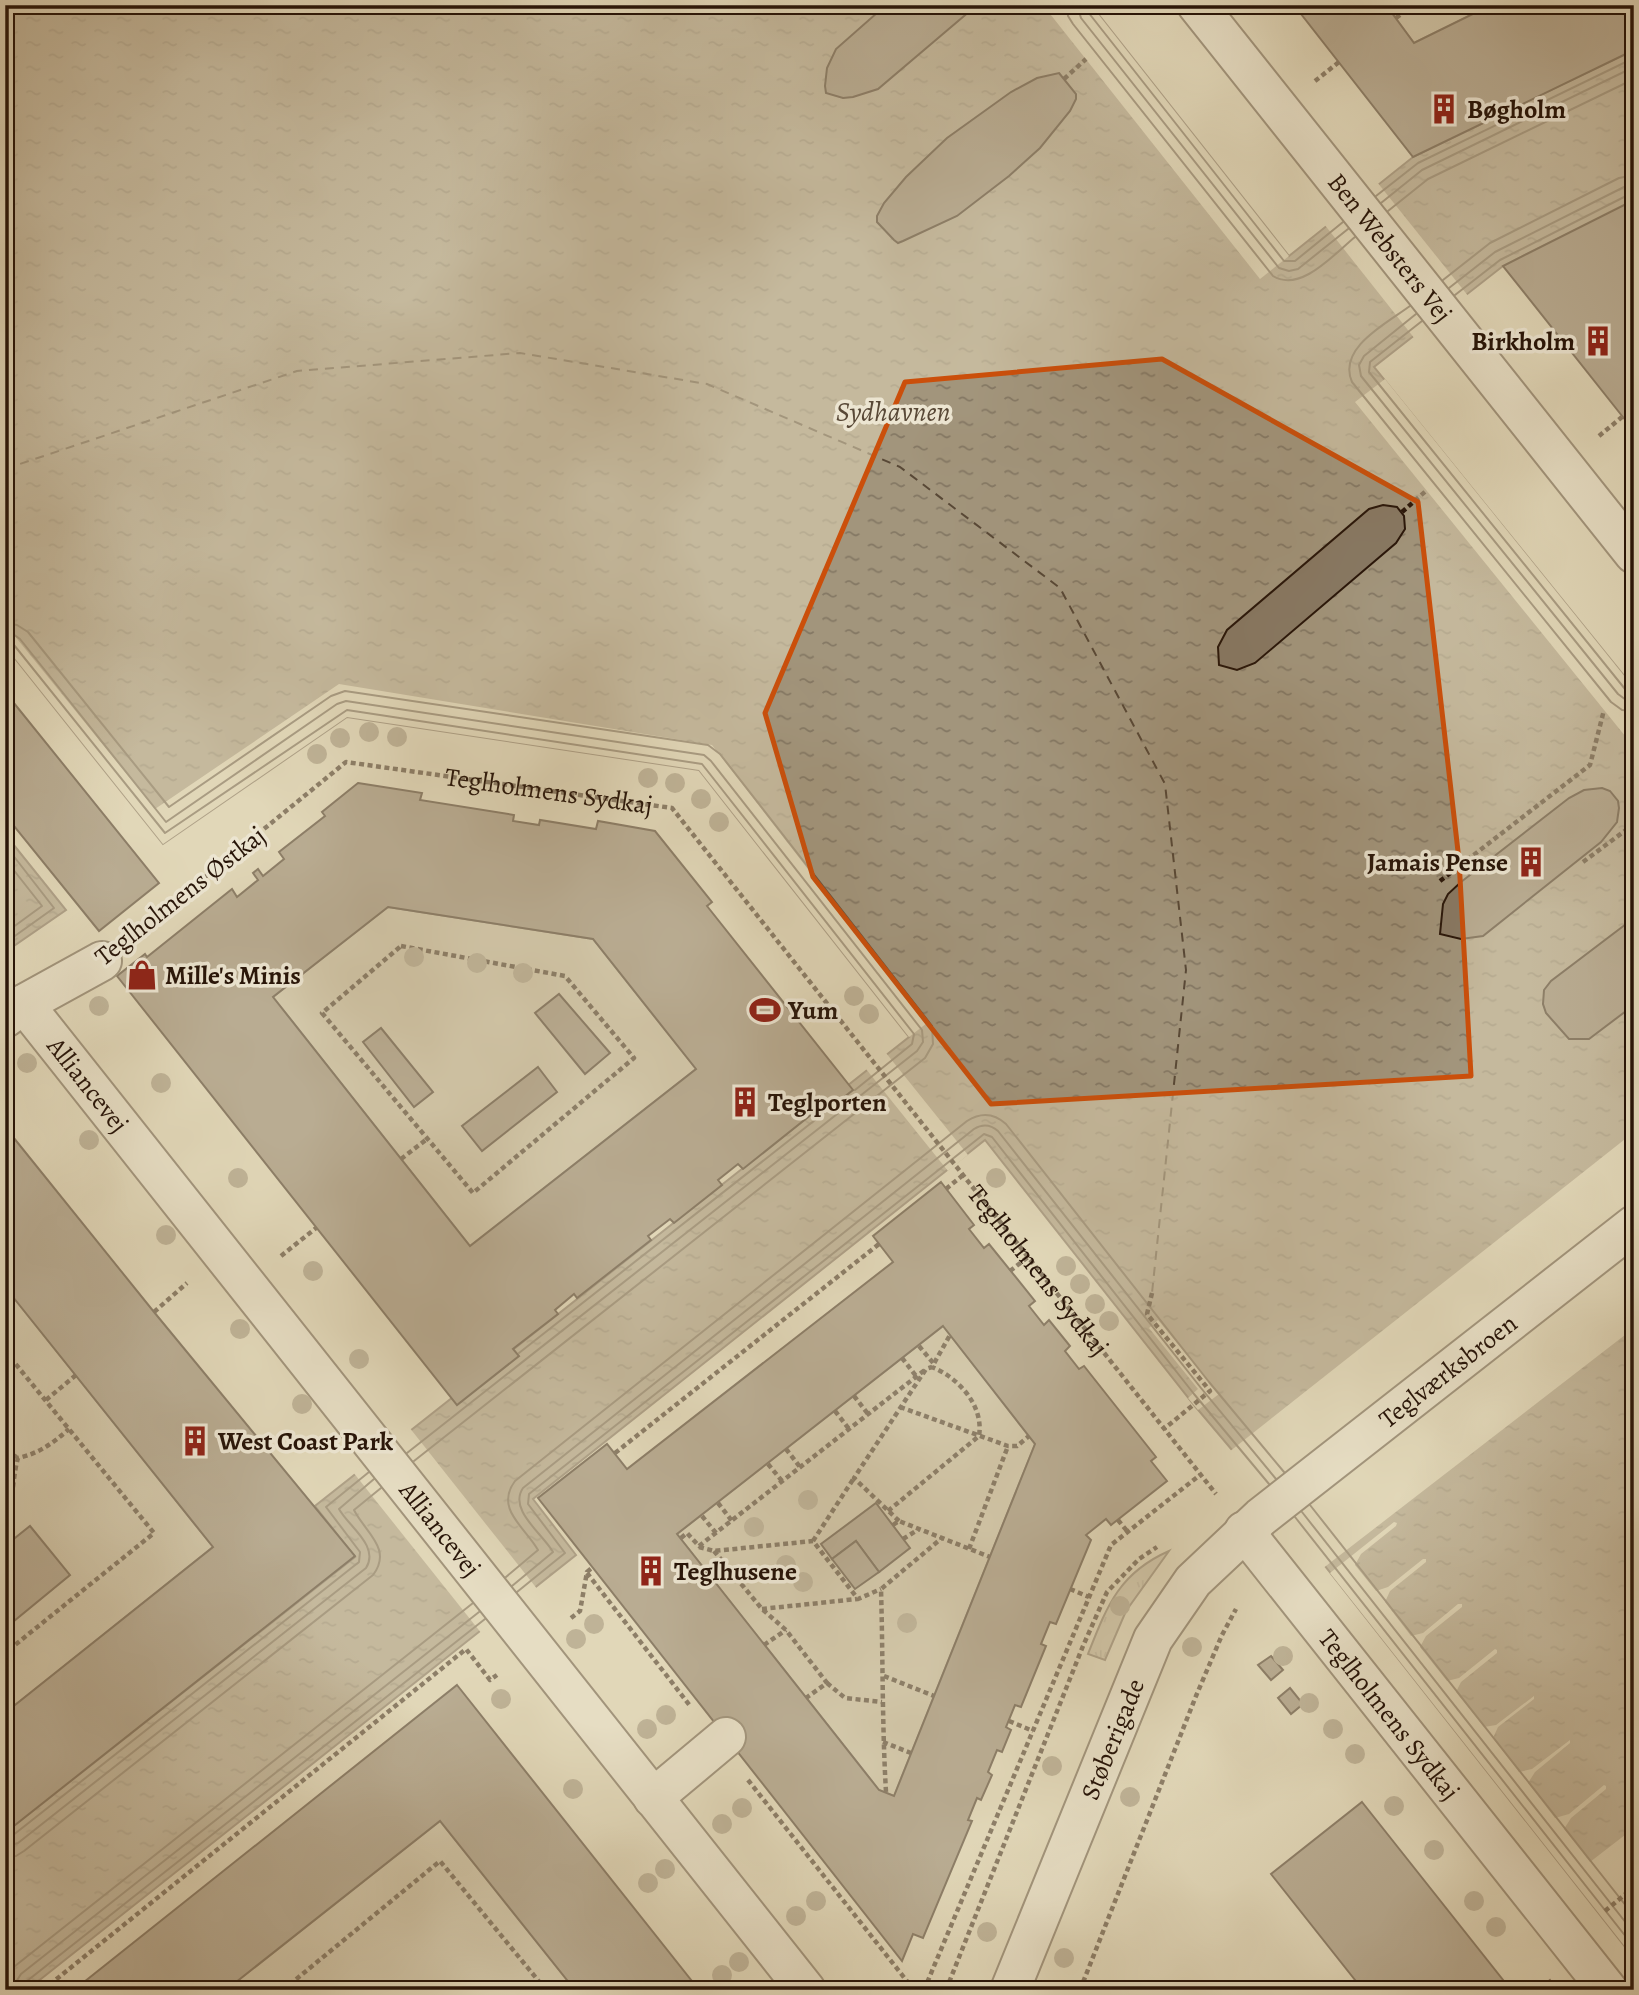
<svg xmlns="http://www.w3.org/2000/svg" width="1639" height="1995" viewBox="0 0 1639 1995" font-family="Alegreya,serif">
	<defs>
		<pattern id="grass-tufts" width="24" height="20" patternUnits="userSpaceOnUse" patternTransform="scale(1.75)"><rect width="24" height="20" fill="#c1b69a"/><path d="M3 7l-1-3M5 7V3M7 7l1-3M15 17l-1-3M17 17v-4M19 17l1-3" fill="none" stroke="#a69c83"/></pattern>
		<pattern id="water-ripples" width="26" height="14" patternUnits="userSpaceOnUse" patternTransform="scale(1.75)"><rect width="26" height="14" fill="#a2957c"/><path d="M2 4q2-2 4 0t4 0M15 11q2-2 4 0t4 0" fill="none" stroke="#847864"/></pattern>
	</defs>
	<rect width="100%" height="100%" fill="#e1d7b8"/>
	<filter id="stains"><feTurbulence type="fractalNoise" baseFrequency=".00286" numOctaves="4"/><feColorMatrix values="0 0 0 0 .2 0 0 0 0 .09 0 0 0 0 .02 0 0 0 .5 -.17"/></filter>
	<radialGradient id="worn" r=".72"><stop offset=".6" stop-color="#630" stop-opacity="0"/><stop offset="1" stop-color="#630" stop-opacity=".3"/></radialGradient>
	<path fill="url(#grass-tufts)" stroke="#746551" stroke-width="2" d="M 1169,1551 L 1126,1611 L 1105,1660 L 1088,1654 C 1107,1606 1119,1573 1169,1551 Z"/>
	<g fill="#c1b69a" stroke="#746551" stroke-width="2">
		<path d="M 1386,5 L 1491,5 L 1414,43 Z"/>
		<path d="M 388,907 L 593,939 L 696,1069 L 470,1246 L 273,997 Z"/>
		<path d="M 5,1287 L 213,1547 L 5,1713 Z"/>
		<path d="M 943,1326 L 1035,1444 L 894,1796 L 879,1790 L 677,1534 Z"/>
		<path d="M 440,1821 L 575,1990 L 226,1990 Z"/>
	</g>
	<g fill="url(#water-ripples)" stroke="#71614e" stroke-width="2">
		<path d="M 5,5 L 1091,5 L 1289,256 L 1413,157 L 1634,50 L 1634,200 L 1503,266 L 1374,367 L 1634,688 L 1634,1958 L 1254,1476 L 1194,1405 L 985,1140 L 533,1499 L 576,1555 L 27,1990 L 5,1990 L 5,1833 L 355,1557 L 315,1506 L 909,1037 L 699,770 L 347,717 L 163,844 L 5,646 Z"/>
		<path d="M 5,834 L 66,910 L 5,952 Z"/>
	</g>
	<g fill="#e1d7b8">
		<path d="M 1043,5 L 1091,5 L 1289,256 L 1260,279 Z"/>
		<path d="M 1377,182 L 1469,297 L 1415,339 L 1324,224 Z"/>
		<path d="M 1385,379 L 1634,688 L 1634,747 L 1355,402 Z"/>
		<path d="M 5,624 L 155,809 L 339,684 L 712,745 L 927,1023 L 909,1037 L 699,770 L 347,717 L 163,844 L 5,646 Z"/>
		<path d="M 886,1053 L 968,1155 L 948,1171 L 866,1069 Z"/>
		<path d="M 1634,1132 L 1634,1328 L 1322,1569 L 1229,1452 Z"/>
		<path d="M 1158,1320 L 1219,1394 L 1198,1410 L 1188,1398 L 1198,1389 L 1149,1328 Z"/>
		<path d="M 409,1427 L 538,1590 L 482,1634 L 353,1472 Z"/>
		<path d="M 1394,1522 L 1397,1523 L 1396,1526 L 1361,1554 L 1355,1565 L 1376,1591 L 1388,1587 L 1423,1559 L 1426,1559 L 1426,1562 L 1390,1591 L 1385,1602 L 1411,1636 L 1423,1633 L 1458,1604 L 1462,1604 L 1462,1607 L 1426,1636 L 1420,1647 L 1447,1681 L 1459,1678 L 1495,1649 L 1497,1650 L 1497,1653 L 1461,1682 L 1456,1692 L 1484,1727 L 1496,1725 L 1534,1696 L 1534,1699 L 1498,1727 L 1493,1738 L 1519,1772 L 1532,1769 L 1570,1740 L 1570,1743 L 1535,1772 L 1528,1783 L 1555,1818 L 1569,1814 L 1604,1785 L 1606,1786 L 1606,1789 L 1571,1818 L 1564,1829 L 1590,1862 L 1634,1828 L 1634,1958 L 1330,1573 Z"/>
	</g>
	<g fill="none" stroke-linecap="round" stroke-linejoin="round">
		<g stroke="#645442" stroke-width="2">
			<path d="M 1067,5 L 1068,16 L 1073,24 L 1273,276 C 1301,293 1334,254 1355,237"/>
			<path d="M 1077,5 L 1081,18 L 1279,268 L 1289,271 L 1298,269 L 1348,229"/>
			<path d="M 1086,5 L 1088,12 L 1284,261 L 1295,261 L 1343,222"/>
			<path d="M 1376,196 L 1418,163 L 1634,58"/>
			<path d="M 1381,203 L 1422,170 L 1634,67"/>
			<path d="M 1388,211 L 1428,179 L 1634,79"/>
			<path d="M 1443,280 L 1490,243 L 1619,178 L 1634,175"/>
			<path d="M 1449,288 L 1495,252 L 1624,187 L 1634,185"/>
			<path d="M 1455,295 L 1500,260 L 1628,195 L 1634,194"/>
			<path d="M 1410,306 C 1387,323 1337,348 1352,382 L 1611,702 L 1622,710 L 1634,711"/>
			<path d="M 1416,314 L 1364,356 L 1359,365 L 1361,376 L 1618,694 L 1626,700 L 1634,701"/>
			<path d="M 1422,321 L 1370,362 L 1369,372 L 1625,689 L 1634,692"/>
			<path d="M 5,623 L 17,625 L 28,632 L 169,807 L 331,696 L 345,691 L 708,745 L 720,754 L 932,1026 L 933,1044 L 925,1058 L 414,1461"/>
			<path d="M 5,633 L 13,634 L 20,639 L 166,822 L 337,704 L 346,701 L 704,755 L 711,761 L 922,1030 L 923,1042 L 917,1051 L 407,1453"/>
			<path d="M 5,642 L 14,645 L 165,833 L 347,710 L 702,764 L 914,1034 L 912,1044 L 855,1090"/>
			<path d="M 5,845 L 54,908 L 5,943"/>
			<path d="M 5,859 L 42,906 L 5,933"/>
			<path d="M 519,1353 L 815,1120"/>
			<path d="M 1310,1505 L 1634,1916"/>
			<path d="M 1302,1512 L 1634,1933"/>
			<path d="M 1295,1517 L 1634,1947"/>
			<path d="M 506,1577 L 538,1550 C 526,1528 494,1509 515,1481 L 967,1121 C 981,1112 994,1113 1006,1124 L 1209,1382 L 1284,1472"/>
			<path d="M 512,1586 L 553,1552 C 543,1534 508,1510 523,1488 L 974,1129 C 982,1124 990,1124 998,1131 L 1201,1388 L 1276,1479"/>
			<path d="M 517,1592 L 565,1553 L 528,1504 L 529,1494 L 984,1134 L 992,1137 L 1194,1394 L 1269,1484"/>
			<path d="M 5,1838 L 12,1836 L 359,1562 L 360,1552 L 326,1507 L 369,1472"/>
			<path d="M 5,1847 L 18,1843 L 366,1568 C 380,1546 348,1526 339,1509 L 374,1479"/>
			<path d="M 5,1857 L 16,1856 L 24,1851 L 373,1575 C 393,1549 365,1532 354,1510 L 381,1488"/>
			<path d="M 5,1980 L 15,1966 L 473,1603"/>
			<path d="M 15,1990 L 16,1982 L 21,1974 L 479,1612"/>
			<path d="M 23,1990 L 27,1981 L 485,1619"/>
		</g>
		<path stroke="#584836" stroke-width="2" stroke-dasharray="9 7" stroke-linecap="butt" d="M 5,469 L 297,371 L 520,353 L 707,384 L 900,467 L 1060,588 L 1165,784 L 1186,970 L 1152,1293"/>
	</g>
	<g fill="#887964" stroke="#271408" stroke-width="2" fill-rule="evenodd">
		<path d="M 886,5 L 977,5 L 878,89 L 853,97 L 843,98 L 826,93 L 825,86 L 827,68 L 836,49 Z"/>
		<path d="M 1294,5 L 1386,5 L 1414,43 L 1491,5 L 1634,5 L 1634,50 L 1413,157 Z"/>
		<path d="M 1059,73 L 1076,94 L 1076,99 L 1070,111 L 1040,148 L 1009,176 L 957,216 L 903,241 L 898,243 L 894,240 L 877,222 L 877,216 L 884,203 L 906,177 L 947,138 L 1011,92 L 1037,78 Z"/>
		<path d="M 1634,200 L 1634,431 L 1503,266 Z"/>
		<path d="M 1383,505 L 1397,507 L 1404,516 L 1405,529 L 1396,543 L 1255,663 L 1237,670 L 1219,665 L 1218,647 L 1227,630 L 1369,509 Z"/>
		<path d="M 5,692 L 159,883 L 99,931 L 5,815 Z"/>
		<path d="M 358,783 L 422,793 L 420,800 L 514,815 L 513,821 L 539,825 L 540,820 L 596,829 L 598,821 L 655,831 L 712,902 L 707,906 L 853,1090 L 816,1119 L 812,1114 L 743,1169 L 738,1164 L 718,1180 L 722,1185 L 674,1223 L 670,1219 L 648,1236 L 651,1240 L 577,1298 L 574,1294 L 555,1310 L 558,1314 L 513,1349 L 519,1356 L 457,1405 L 117,976 L 145,954 L 147,957 L 232,889 L 237,897 L 258,880 L 253,873 L 258,869 L 263,876 L 284,859 L 279,852 L 325,816 L 322,812 ZM 388,907 L 593,939 L 696,1069 L 470,1246 L 273,997 Z"/>
		<path d="M 1602,788 L 1610,791 L 1618,801 L 1619,808 L 1617,822 L 1601,842 L 1483,936 L 1461,939 L 1440,934 L 1443,904 L 1448,894 L 1461,882 L 1569,798 L 1584,790 Z"/>
		<path d="M 1634,918 L 1634,1005 L 1589,1039 L 1569,1039 L 1546,1013 L 1543,1004 L 1544,990 L 1551,981 Z"/>
		<path d="M 559,994 L 610,1053 L 585,1074 L 535,1013 Z"/>
		<path d="M 381,1028 L 433,1092 L 414,1107 L 363,1042 Z"/>
		<path d="M 538,1067 L 557,1092 L 482,1151 L 462,1126 Z"/>
		<path d="M 5,1127 L 154,1312 L 355,1556 L 5,1833 L 5,1713 L 213,1547 L 5,1287 Z"/>
		<path d="M 941,1182 L 974,1225 L 969,1229 L 984,1248 L 989,1244 L 1035,1301 L 1029,1306 L 1044,1325 L 1049,1320 L 1070,1346 L 1065,1351 L 1079,1369 L 1084,1366 L 1156,1457 L 1151,1461 L 1167,1481 L 1111,1525 L 1106,1519 L 1086,1535 L 1091,1540 L 1056,1624 L 1050,1622 L 1041,1644 L 1046,1646 L 1021,1707 L 1015,1705 L 1006,1727 L 1011,1730 L 1002,1752 L 997,1750 L 988,1772 L 992,1775 L 981,1800 L 977,1798 L 968,1820 L 972,1821 L 923,1938 L 913,1934 L 902,1961 L 538,1498 L 607,1444 L 627,1469 L 893,1262 L 873,1236 ZM 943,1326 L 1035,1444 L 894,1796 L 879,1790 L 677,1534 Z"/>
		<path d="M 876,1503 L 910,1548 L 879,1572 L 856,1541 L 832,1559 L 821,1544 Z"/>
		<path d="M 30,1526 L 70,1575 L 14,1621 L 5,1610 L 5,1546 Z"/>
		<path d="M 856,1541 L 879,1572 L 855,1589 L 832,1559 Z"/>
		<path d="M 1271,1656 L 1283,1670 L 1271,1680 L 1258,1665 Z"/>
		<path d="M 457,1685 L 699,1990 L 575,1990 L 440,1821 L 226,1990 L 74,1990 Z"/>
		<path d="M 1290,1688 L 1303,1704 L 1291,1714 L 1278,1698 Z"/>
		<path d="M 1362,1802 L 1511,1990 L 1363,1990 L 1271,1874 Z"/>
		<path d="M 1550,1980 L 1558,1990 L 1538,1990 Z"/>
	</g>
	<g fill="none" stroke-linecap="round" stroke-linejoin="round">
		<g stroke="#564534" stroke-width="42">
			<g id="minor">
				<path id="s2" d="M 1197,5 L 1634,554"/>
				<path id="s3" d="M 24,1004 L 806,1990"/>
				<path d="M 5,1018 L 24,1004 L 102,961"/>
				<path id="s4" d="M 1244,1531 L 1608,1990"/>
				<path d="M 653,1798 L 726,1737"/>
				<path id="s5" d="M 1010,1990 L 1153,1639 L 1193,1581 L 1261,1517 L 1634,1225"/>
			</g>
		</g>
		<g stroke="#271408" stroke-width="4.5" stroke-dasharray="5 3.5" stroke-linecap="butt">
			<path d="M 1396,18 L 1413,5"/>
			<path d="M 1064,79 L 1086,59"/>
			<path d="M 1315,81 L 1339,62"/>
			<path d="M 1599,436 L 1622,417"/>
			<path d="M 1402,512 L 1427,490"/>
			<path d="M 1583,862 L 1634,824"/>
			<path d="M 1440,881 L 1590,765 L 1604,710"/>
			<path id="s1" d="M 139,931 L 346,762 L 672,808 L 1216,1494"/>
			<path d="M 401,946 L 565,976 L 634,1058 L 473,1193 L 322,1013 Z"/>
			<path d="M 401,1159 L 427,1139"/>
			<path d="M 946,1189 L 963,1175"/>
			<path d="M 281,1256 L 316,1228"/>
			<path d="M 1010,1271 L 1028,1257"/>
			<path d="M 1152,1293 L 1147,1314 L 1210,1391 L 1164,1429"/>
			<path d="M 154,1312 L 187,1283"/>
			<path d="M 919,1346 L 934,1364"/>
			<path d="M 5,1351 L 154,1533 L 5,1653"/>
			<path d="M 902,1358 L 916,1376"/>
			<path d="M 854,1396 L 868,1414"/>
			<path d="M 46,1400 L 76,1375"/>
			<path d="M 900,1407 L 1008,1446 L 1017,1446 L 1029,1436"/>
			<path d="M 835,1411 L 849,1429"/>
			<path d="M 786,1449 L 800,1467"/>
			<path d="M 5,1450 L 18,1458"/>
			<path d="M 615,1453 L 879,1244"/>
			<path d="M 768,1464 L 782,1481"/>
			<path d="M 718,1503 L 732,1521"/>
			<path d="M 888,1511 L 979,1436 C 984,1406 959,1378 932,1367"/>
			<path d="M 702,1516 L 716,1533"/>
			<path d="M 5,1520 C 14,1501 12,1479 18,1458 C 40,1453 53,1443 69,1429"/>
			<path d="M 1118,1520 L 1127,1531"/>
			<path d="M 899,1521 L 854,1478 L 926,1369 L 932,1367 L 950,1335"/>
			<path d="M 893,1525 L 899,1521 L 990,1557"/>
			<path d="M 681,1538 L 687,1533 L 699,1546 L 926,1369"/>
			<path d="M 903,1539 L 919,1529"/>
			<path d="M 813,1541 L 854,1478"/>
			<path d="M 699,1547 L 714,1551 L 813,1541 L 858,1599 L 881,1589"/>
			<path d="M 969,1549 L 1008,1446"/>
			<path d="M 714,1551 L 762,1609 L 786,1630 L 827,1683 L 806,1698"/>
			<path d="M 587,1573 L 691,1707"/>
			<path d="M 1070,1589 L 1089,1597"/>
			<path d="M 762,1609 L 857,1599"/>
			<path d="M 571,1618 L 580,1611 L 587,1572 L 593,1567"/>
			<path d="M 764,1645 L 786,1630"/>
			<path d="M 884,1676 L 934,1696"/>
			<path d="M 827,1683 L 845,1698 L 882,1702"/>
			<path d="M 1009,1721 L 1033,1731"/>
			<path d="M 883,1742 L 911,1753"/>
			<path d="M 748,1780 L 914,1990"/>
			<path d="M 886,1792 C 882,1724 883,1657 881,1589 L 942,1538"/>
			<path d="M 1605,1911 L 1634,1887"/>
			<path d="M 43,1990 L 466,1649 L 490,1680 L 497,1675"/>
			<path d="M 283,1990 L 440,1861 L 546,1990"/>
			<path d="M 924,1990 L 1111,1545 L 1200,1475"/>
			<path d="M 946,1990 L 1083,1646 L 1107,1592 L 1139,1559 L 1157,1547"/>
			<path d="M 1080,1990 L 1196,1696 L 1222,1635 L 1236,1609"/>
		</g>
		<use href="#minor" stroke="#ece5d1" stroke-width="38"/>
	</g>
	<g fill="#94876f">
		<circle cx="369" cy="732" r="10"/>
		<circle cx="397" cy="737" r="10"/>
		<circle cx="340" cy="738" r="10"/>
		<circle cx="317" cy="754" r="10"/>
		<circle cx="648" cy="778" r="10"/>
		<circle cx="675" cy="783" r="10"/>
		<circle cx="701" cy="799" r="10"/>
		<circle cx="719" cy="822" r="10"/>
		<circle cx="414" cy="957" r="10"/>
		<circle cx="477" cy="963" r="10"/>
		<circle cx="523" cy="973" r="10"/>
		<circle cx="854" cy="996" r="10"/>
		<circle cx="99" cy="1006" r="10"/>
		<circle cx="869" cy="1014" r="10"/>
		<circle cx="27" cy="1063" r="10"/>
		<circle cx="161" cy="1083" r="10"/>
		<circle cx="89" cy="1140" r="10"/>
		<circle cx="238" cy="1178" r="10"/>
		<circle cx="996" cy="1178" r="10"/>
		<circle cx="166" cy="1235" r="10"/>
		<circle cx="1066" cy="1266" r="10"/>
		<circle cx="313" cy="1271" r="10"/>
		<circle cx="1080" cy="1284" r="10"/>
		<circle cx="1095" cy="1304" r="10"/>
		<circle cx="1109" cy="1321" r="10"/>
		<circle cx="240" cy="1329" r="10"/>
		<circle cx="359" cy="1359" r="10"/>
		<circle cx="302" cy="1404" r="10"/>
		<circle cx="808" cy="1500" r="10"/>
		<circle cx="754" cy="1527" r="10"/>
		<circle cx="786" cy="1565" r="10"/>
		<circle cx="803" cy="1582" r="10"/>
		<circle cx="1120" cy="1606" r="10"/>
		<circle cx="907" cy="1623" r="10"/>
		<circle cx="594" cy="1624" r="10"/>
		<circle cx="576" cy="1639" r="10"/>
		<circle cx="1192" cy="1647" r="10"/>
		<circle cx="1283" cy="1656" r="10"/>
		<circle cx="501" cy="1699" r="10"/>
		<circle cx="1309" cy="1703" r="10"/>
		<circle cx="666" cy="1715" r="10"/>
		<circle cx="647" cy="1729" r="10"/>
		<circle cx="1333" cy="1729" r="10"/>
		<circle cx="1355" cy="1754" r="10"/>
		<circle cx="1052" cy="1766" r="10"/>
		<circle cx="573" cy="1789" r="10"/>
		<circle cx="1130" cy="1797" r="10"/>
		<circle cx="1394" cy="1806" r="10"/>
		<circle cx="742" cy="1808" r="10"/>
		<circle cx="722" cy="1824" r="10"/>
		<circle cx="1434" cy="1850" r="10"/>
		<circle cx="665" cy="1869" r="10"/>
		<circle cx="648" cy="1883" r="10"/>
		<circle cx="816" cy="1901" r="10"/>
		<circle cx="1474" cy="1901" r="10"/>
		<circle cx="796" cy="1916" r="10"/>
		<circle cx="1496" cy="1927" r="10"/>
		<circle cx="987" cy="1932" r="10"/>
		<circle cx="1064" cy="1958" r="10"/>
		<circle cx="739" cy="1962" r="10"/>
		<circle cx="722" cy="1975" r="10"/>
	</g>
	<path d="M0 0H1639V1995H0ZM 1162,359 L 1418,502 L 1459,860 L 1471,1076 L 991,1104 L 813,877 L 765,713 L 905,382 Z" fill="#e1d7b8" fill-opacity=".55" fill-rule="evenodd"/>
	<path fill="none" stroke="#cb4f0b" stroke-width="5" stroke-linejoin="round" d="M 1162,359 L 1418,502 L 1459,860 L 1471,1076 L 991,1104 L 813,877 L 765,713 L 905,382 Z"/>
	<defs>
		<g id="building-bare" transform="scale(2.415)"><path d="M-4-6H4V6H1V3H-1V6H-4ZM-2.5-4.3h1.7v1.8h-1.7ZM.8-4.3h1.7v1.8H.8ZM-2.5-1h1.7V.8h-1.7ZM.8-1h1.7V.8H.8Z" fill="#8f2418" stroke="#ece5d1" stroke-width="2.5" paint-order="stroke"/></g>
		<g id="shop-bare" transform="scale(2.415)"><path d="M-5-2.5h2.3a2.7 3.5 0 0 1 5.4 0H5L5.5 6h-11ZM-1.5-2.5h3a1.5 2.3 0 0 0-3 0Z" fill="#8f2418" stroke="#ece5d1" stroke-width="2.5" paint-order="stroke"/></g>
		<g id="stadium-bare" transform="scale(2.415)"><path d="M0-5a6.5 5 0 1 0 0 10a6.5 5 0 1 0 0-10ZM-3.5-1.8h7v3.6h-7Z" fill="#8f2418" stroke="#ece5d1" stroke-width="2.5" paint-order="stroke"/></g>
	</defs>
	<g fill-rule="evenodd">
		<use href="#building-bare" x="1444" y="109"/>
		<use href="#building-bare" x="1598" y="341"/>
		<use href="#building-bare" x="1531" y="862"/>
		<use href="#shop-bare" x="142" y="975"/>
		<use href="#stadium-bare" x="765" y="1010"/>
		<use href="#building-bare" x="745" y="1102"/>
		<use href="#building-bare" x="195" y="1441"/>
		<use href="#building-bare" x="651" y="1571"/>
	</g>
	<g text-anchor="middle" dominant-baseline="central" stroke-width="7" stroke-linejoin="round" paint-order="stroke">
		<g font-size="26" font-weight="bold" fill="#271408" stroke="#ece5d1" text-anchor="start">
			<text x="1467" y="109">Bøgholm</text>
			<text x="1575" y="341" text-anchor="end">Birkholm</text>
			<text x="1508" y="862" text-anchor="end">Jamais Pense</text>
			<text x="165" y="975">Mille's Minis</text>
			<text x="788" y="1010">Yum</text>
			<text x="768" y="1102">Teglporten</text>
			<text x="218" y="1441">West Coast Park</text>
			<text x="674" y="1571">Teglhusene</text>
		</g>
		<g font-size="26" fill="#271408" stroke="#ece5d1">
			<text stroke="none"><textPath href="#s2" startOffset="310">Ben Websters Vej</textPath></text>
			<text stroke="none"><textPath href="#s1" startOffset="472">Teglholmens Sydkaj</textPath></text>
			<text transform="translate(180 896) rotate(-38)">Teglholmens Østkaj</text>
			<text stroke="none"><textPath href="#s3" startOffset="103">Alliancevej</textPath></text>
			<text stroke="none"><textPath href="#s1" startOffset="1186">Teglholmens Sydkaj</textPath></text>
			<text stroke="none"><textPath href="#s5" startOffset="780">Teglværksbroen</textPath></text>
			<text stroke="none"><textPath href="#s3" startOffset="670">Alliancevej</textPath></text>
			<text stroke="none"><textPath href="#s4" startOffset="234">Teglholmens Sydkaj</textPath></text>
			<text stroke="none"><textPath href="#s5" startOffset="271">Støberigade</textPath></text>
		</g>
		<g font-size="28" font-style="italic" fill="#584836" stroke="#ece5d1">
			<text x="893" y="412">Sydhavnen</text>
		</g>
	</g>
	<rect width="1639" height="1995" fill="none" stroke="#e1d7b8" stroke-width="28"/>
	<rect x="7" y="7" width="1625" height="1981" fill="none" stroke="#271408" stroke-width="3.5"/>
	<rect x="14" y="14" width="1611" height="1967" fill="none" stroke="#271408" stroke-width="2"/>
	<rect width="100%" height="100%" filter="url(#stains)"/>
	<rect width="100%" height="100%" fill="url(#worn)"/>
</svg>
